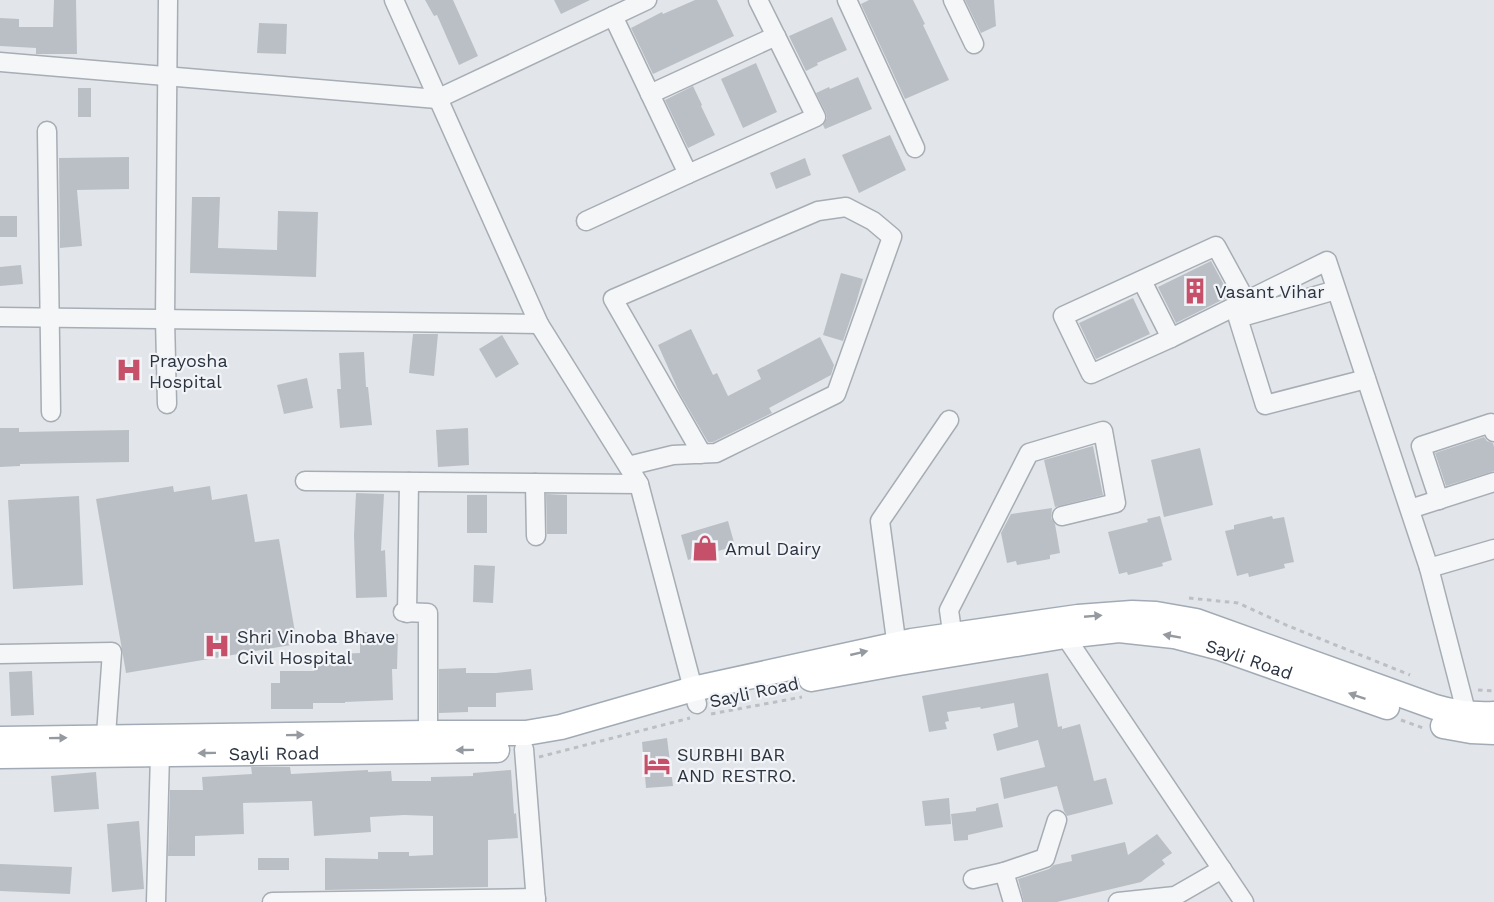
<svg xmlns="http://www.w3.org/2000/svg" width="1494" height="902" viewBox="0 0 1494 902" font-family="'Work Sans',sans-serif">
	<rect width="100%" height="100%" fill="#e2e6ea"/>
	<g fill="#babfc6">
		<path d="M 54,0 L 76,0 L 77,54 L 36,54 L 36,48 L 0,46 L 0,18 L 19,19 L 19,27 L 53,27 Z"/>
		<path d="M 425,0 L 453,0 L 478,56 L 459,65 L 437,15 L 434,16 Z"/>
		<path d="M 554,0 L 590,0 L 561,14 Z"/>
		<path d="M 695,0 L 717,0 L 734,36 L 653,74 L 631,28 L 662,12 L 663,14 Z"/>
		<path d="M 869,0 L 913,0 L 925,24 L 923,25 L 949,80 L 905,99 L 861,4 Z"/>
		<path d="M 965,0 L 994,0 L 996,26 L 981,33 Z"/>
		<path d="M 832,17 L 847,50 L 817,63 L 818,65 L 806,71 L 789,36 Z"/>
		<path d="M 259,23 L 287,24 L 286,54 L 257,53 Z"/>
		<path d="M 756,63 L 777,112 L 743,128 L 721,79 Z"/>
		<path d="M 858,77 L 872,109 L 825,129 L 823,125 L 827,118 L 826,113 L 816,93 L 829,87 L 830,89 Z"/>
		<path d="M 693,86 L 702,105 L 701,106 L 715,135 L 688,148 L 665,100 Z"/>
		<rect x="78" y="88" width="13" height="29"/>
		<path d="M 890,135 L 906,170 L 859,193 L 842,155 Z"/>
		<path d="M 129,157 L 129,189 L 77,190 L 82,246 L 60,248 L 59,158 Z"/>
		<path d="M 805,158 L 811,175 L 776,189 L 770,173 Z"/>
		<path d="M 192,197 L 220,197 L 218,248 L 277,250 L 278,211 L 318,212 L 316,277 L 190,273 Z"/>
		<rect x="0" y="216" width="17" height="21"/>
		<path d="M 1211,261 L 1230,296 L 1176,323 L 1158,287 Z"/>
		<path d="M 21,265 L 23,284 L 0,286 L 0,267 Z"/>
		<path d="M 841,273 L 863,279 L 856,303 L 843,341 L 823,335 Z"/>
		<path d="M 1133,298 L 1150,334 L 1096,359 L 1079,323 Z"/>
		<path d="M 691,329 L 713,375 L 717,373 L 728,396 L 761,379 L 757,370 L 820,337 L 834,365 L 831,375 L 769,408 L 772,413 L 713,442 L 708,442 L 680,394 L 658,345 Z"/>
		<path d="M 413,334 L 438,334 L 434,376 L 409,373 Z"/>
		<path d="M 502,335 L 519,364 L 496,378 L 479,349 Z"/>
		<path d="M 364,352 L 366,387 L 368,387 L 372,425 L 340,428 L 337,389 L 341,389 L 339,353 Z"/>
		<path d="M 307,378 L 313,408 L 284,414 L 277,385 Z"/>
		<path d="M 0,428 L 19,428 L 19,432 L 129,430 L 129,462 L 20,464 L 20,466 L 0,467 Z"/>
		<path d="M 468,428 L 469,465 L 438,467 L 436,430 Z"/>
		<path d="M 1484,437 L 1487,441 L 1493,443 L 1494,447 L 1494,471 L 1446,486 L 1435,453 Z"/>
		<path d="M 1093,446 L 1103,495 L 1055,507 L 1044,460 Z"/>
		<path d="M 1200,448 L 1213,505 L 1164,517 L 1151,460 Z"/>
		<path d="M 173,486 L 174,492 L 210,486 L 212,500 L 247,494 L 255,542 L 279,539 L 297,644 L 126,673 L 96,499 Z"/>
		<path d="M 356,493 L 384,494 L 381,551 L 385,550 L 387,597 L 356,598 L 354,536 Z"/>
		<path d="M 546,494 L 567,495 L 567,534 L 547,534 Z"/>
		<rect x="467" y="495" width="20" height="38"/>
		<path d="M 79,496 L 83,585 L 13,589 L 8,500 Z"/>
		<path d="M 1052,508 L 1051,518 L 1055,524 L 1060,553 L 1050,555 L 1050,559 L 1017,565 L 1016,561 L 1007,563 L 1001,533 L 1011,514 Z"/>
		<path d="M 1160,516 L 1172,560 L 1162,563 L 1163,566 L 1128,575 L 1127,572 L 1119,574 L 1108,532 L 1148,522 L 1147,519 Z"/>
		<path d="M 1272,516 L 1273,519 L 1284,517 L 1294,562 L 1284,564 L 1285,568 L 1249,577 L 1248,573 L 1237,576 L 1225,531 L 1234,529 L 1234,525 Z"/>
		<path d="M 728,521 L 735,546 L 688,560 L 681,535 Z"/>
		<path d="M 474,565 L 495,566 L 493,603 L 473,602 Z"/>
		<path d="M 360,632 L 398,634 L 397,669 L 392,669 L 393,700 L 345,702 L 345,703 L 313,703 L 313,709 L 271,709 L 271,683 L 280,683 L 280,671 L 314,671 L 311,655 L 360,653 Z"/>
		<path d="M 466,668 L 466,673 L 496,673 L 531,669 L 533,690 L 496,693 L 496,707 L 468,707 L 468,712 L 439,713 L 439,669 Z"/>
		<path d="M 32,671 L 34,715 L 11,716 L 9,672 Z"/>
		<path d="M 1048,673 L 1058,727 L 1062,726 L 1062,729 L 1080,724 L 1094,781 L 1106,778 L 1113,804 L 1067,816 L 1064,811 L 1057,786 L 1004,799 L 1000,778 L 1045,767 L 1038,740 L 997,751 L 993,734 L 1018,727 L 1014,703 L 981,709 L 980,707 L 947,712 L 949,721 L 945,722 L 947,729 L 929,732 L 922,696 Z"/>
		<path d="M 667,738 L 673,786 L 646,788 L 642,742 Z"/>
		<path d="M 251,767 L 290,767 L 291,774 L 368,770 L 368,772 L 391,771 L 392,781 L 431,781 L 431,777 L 473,776 L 473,773 L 511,770 L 514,814 L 516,813 L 518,838 L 488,840 L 488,887 L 325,890 L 325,858 L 378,859 L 378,852 L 409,852 L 409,856 L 433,855 L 433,816 L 404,815 L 370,817 L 371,832 L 314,836 L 312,801 L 243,803 L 244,834 L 195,836 L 195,856 L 168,856 L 170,790 L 203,790 L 202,777 L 252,774 Z"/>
		<path d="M 96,772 L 99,809 L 54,812 L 51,776 Z"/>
		<path d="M 949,798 L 951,824 L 925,826 L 922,801 Z"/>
		<path d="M 998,803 L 1003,827 L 968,835 L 968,840 L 954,841 L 951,814 L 976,811 L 976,808 Z"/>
		<path d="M 139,821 L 144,889 L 112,892 L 107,824 Z"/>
		<path d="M 1157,834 L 1172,853 L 1162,860 L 1165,864 L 1141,882 L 1057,902 L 1024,902 L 1018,879 L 1049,869 L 1054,865 L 1072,861 L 1071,855 L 1125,842 L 1128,855 Z"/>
		<rect x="258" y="858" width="31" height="12"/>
		<path d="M 0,864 L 72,867 L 70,894 L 0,891 Z"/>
	</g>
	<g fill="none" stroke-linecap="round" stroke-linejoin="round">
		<g stroke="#a7adb4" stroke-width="21">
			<g id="minor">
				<path d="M 394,0 L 539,324 L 639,484 L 697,704"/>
				<path d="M 847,0 L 915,148"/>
				<path d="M 953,0 L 974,44"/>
				<path d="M 613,16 L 688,174 L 816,117 L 758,0"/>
				<path d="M 0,62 L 437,99 L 647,0"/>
				<path d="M 650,94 L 776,36"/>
				<path d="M 47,131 L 51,412"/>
				<path d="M 586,221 L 688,174"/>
				<path d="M 1142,281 L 1171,338"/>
				<path d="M 1336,290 L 1238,318 L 1265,405 L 1366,379"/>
				<path d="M 1246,301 L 1216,246 L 1063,316 L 1091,374 L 1171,338 L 1327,261 L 1429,568 L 1469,723"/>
				<path d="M 0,317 L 539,324"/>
				<path d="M 167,404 L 165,319 L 168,0"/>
				<path d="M 628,466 L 673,455 L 716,453 L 836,394 L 892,237 L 873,221 L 846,207 L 818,211 L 613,299 L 702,454"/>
				<path d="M 305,481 L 639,484"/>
				<path d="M 535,483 L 536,536"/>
				<path d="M 1439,500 L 1421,446 L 1491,423 L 1494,432"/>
				<path d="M 1410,509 L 1494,482"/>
				<path d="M 1429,568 L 1494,549"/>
				<path d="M 403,612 L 428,613 L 428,745"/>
				<path d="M 407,613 L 409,482"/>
				<path d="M 1065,636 L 1244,902"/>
				<path d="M 954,646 L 949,610 L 1029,453 L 1103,431 L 1116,503 L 1062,516"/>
				<path d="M 0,654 L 112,652 L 105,749"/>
				<path d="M 898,655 L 880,521 L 949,420"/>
				<path d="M 524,749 L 536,902"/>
				<path d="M 1004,872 L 1045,858 L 1057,820"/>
				<path d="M 973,879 L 1004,872 L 1013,902"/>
				<path d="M 156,902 L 160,754"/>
				<path d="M 272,902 L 536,898"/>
				<path d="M 1118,902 L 1175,896 L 1222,869"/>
			</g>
		</g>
		<g stroke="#a2abb5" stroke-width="27">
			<g id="major">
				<path id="s1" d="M 811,679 L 899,663 L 1065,636 L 1119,630 L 1174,636 L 1220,648 L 1387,707"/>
				<path d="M 1443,726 L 1471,731 L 1494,732"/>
				<path d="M 0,739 L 428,733 L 526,733 L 561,727 L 693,689 L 912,641 L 1078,617 L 1132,613 L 1156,614 L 1196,621 L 1435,707 C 1455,713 1473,715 1494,714"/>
				<path id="s2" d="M 0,756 L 497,750"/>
			</g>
		</g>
		<g stroke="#bcc0c5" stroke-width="3" stroke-dasharray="4.5 4.5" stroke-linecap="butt">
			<path d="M 1189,598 L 1238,603 L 1286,625 L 1410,675"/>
			<path d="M 1478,690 L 1494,691"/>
			<path d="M 711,714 L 802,697"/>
			<path d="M 1401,720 L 1426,729"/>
			<path d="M 539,757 L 690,718"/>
		</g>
		<use href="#minor" stroke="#f5f6f8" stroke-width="18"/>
		<use href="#major" stroke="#fff" stroke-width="24"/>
	</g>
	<defs><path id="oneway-solid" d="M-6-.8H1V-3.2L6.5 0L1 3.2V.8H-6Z" transform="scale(1.5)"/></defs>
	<g fill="#959aa0">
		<use href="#oneway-solid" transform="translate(1093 616) rotate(-5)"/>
		<use href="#oneway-solid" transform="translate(1172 636) rotate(-170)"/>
		<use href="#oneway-solid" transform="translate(859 653) rotate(-13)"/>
		<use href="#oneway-solid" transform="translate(1357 696) rotate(-161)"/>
		<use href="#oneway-solid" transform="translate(295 735) rotate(-1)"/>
		<use href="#oneway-solid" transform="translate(58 738) rotate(-1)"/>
		<use href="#oneway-solid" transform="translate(465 750) rotate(179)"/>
		<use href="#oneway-solid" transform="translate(207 753) rotate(179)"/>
	</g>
	<defs>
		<g id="building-bare" transform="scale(2.07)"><path d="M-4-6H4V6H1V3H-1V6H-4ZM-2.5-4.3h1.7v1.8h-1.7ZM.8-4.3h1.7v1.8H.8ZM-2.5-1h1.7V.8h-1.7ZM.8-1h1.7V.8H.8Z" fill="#c65069" stroke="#f2f4f7" stroke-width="2.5" paint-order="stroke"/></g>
		<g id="hospital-bare" transform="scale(2.07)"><path d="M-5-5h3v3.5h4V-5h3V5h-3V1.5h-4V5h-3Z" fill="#c65069" stroke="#f2f4f7" stroke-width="2.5" paint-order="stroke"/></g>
		<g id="shop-bare" transform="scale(2.07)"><path d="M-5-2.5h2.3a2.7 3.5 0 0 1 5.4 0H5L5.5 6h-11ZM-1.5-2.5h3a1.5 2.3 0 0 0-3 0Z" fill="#c65069" stroke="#f2f4f7" stroke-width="2.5" paint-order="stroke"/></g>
		<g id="hotel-bare" transform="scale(2.07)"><path d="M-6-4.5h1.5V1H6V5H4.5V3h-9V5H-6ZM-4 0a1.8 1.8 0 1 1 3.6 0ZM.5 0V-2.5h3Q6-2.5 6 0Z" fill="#c65069" stroke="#f2f4f7" stroke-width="2.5" paint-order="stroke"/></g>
	</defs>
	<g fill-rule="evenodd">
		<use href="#building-bare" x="1195" y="291"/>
		<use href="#hospital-bare" x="129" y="370"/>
		<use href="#shop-bare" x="705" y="548"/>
		<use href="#hospital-bare" x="217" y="646"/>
		<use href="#hotel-bare" x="657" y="764"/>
	</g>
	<g text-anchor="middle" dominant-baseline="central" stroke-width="4.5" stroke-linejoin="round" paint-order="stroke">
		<g font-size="18" fill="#2b3441" stroke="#f2f4f7" text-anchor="start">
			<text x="1215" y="291">Vasant Vihar</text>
			<text x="149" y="360">Prayosha<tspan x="149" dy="21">Hospital</tspan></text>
			<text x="725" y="548">Amul Dairy</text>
			<text x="237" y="636">Shri Vinoba Bhave<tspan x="237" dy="21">Civil Hospital</tspan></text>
			<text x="677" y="754">SURBHI BAR<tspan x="677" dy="21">AND RESTRO.</tspan></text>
		</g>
		<g font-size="18" fill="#2b3441" stroke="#f2f4f7">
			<text stroke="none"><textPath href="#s1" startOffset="446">Sayli Road</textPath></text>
			<text transform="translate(754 692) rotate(-12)">Sayli Road</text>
			<text stroke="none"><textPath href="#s2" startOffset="274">Sayli Road</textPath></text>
		</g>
	</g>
</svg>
